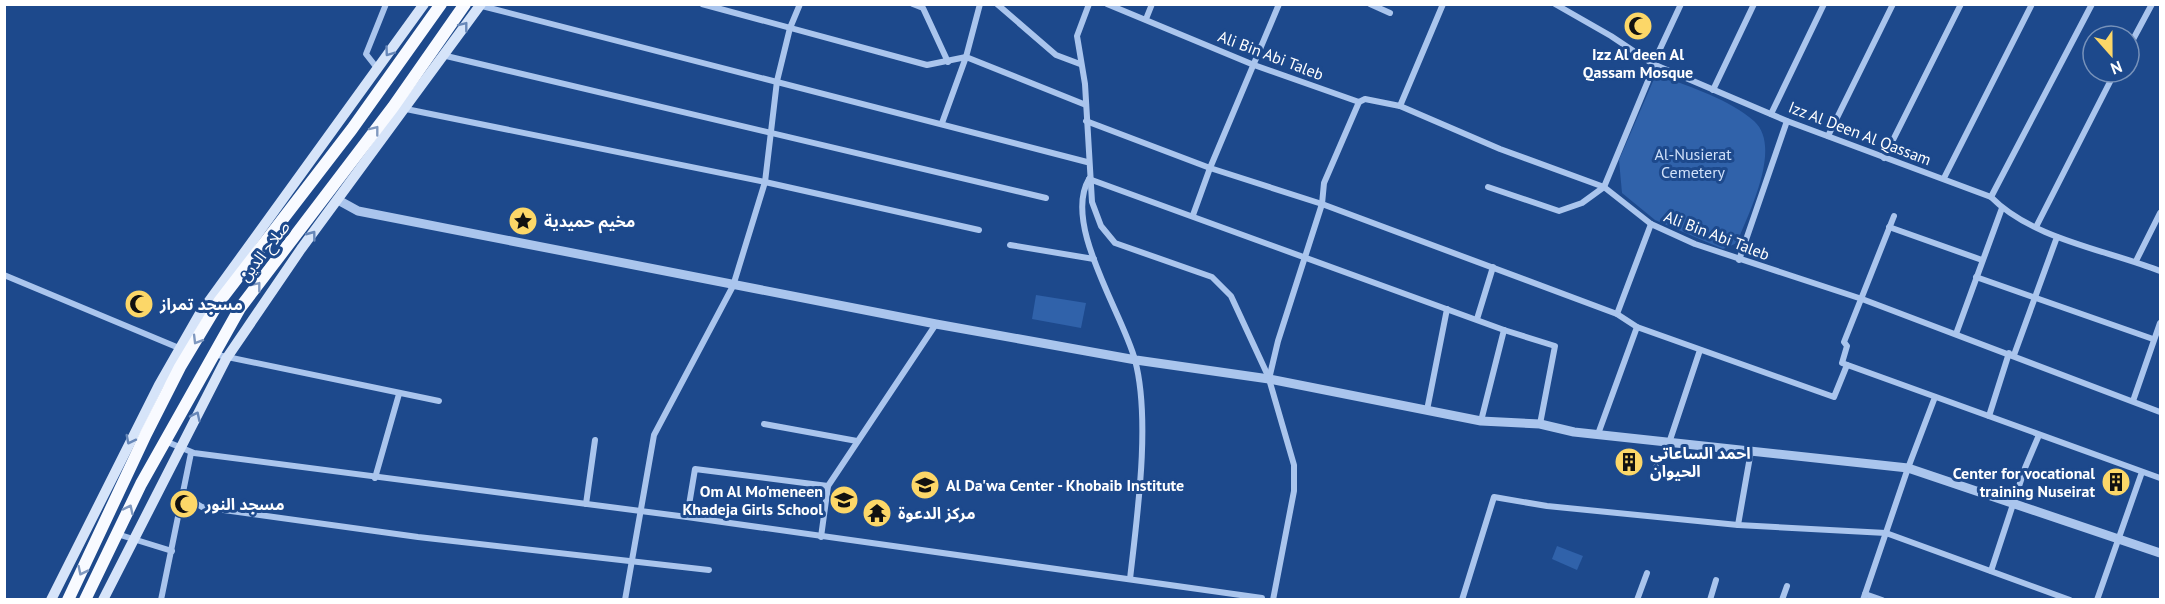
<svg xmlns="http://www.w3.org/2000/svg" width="2165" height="604" viewBox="0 0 2165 604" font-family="'PT Sans','Noto Sans Arabic',sans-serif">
	<rect width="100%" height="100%" fill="#1d498c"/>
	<g fill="#3062aa">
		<path d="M 1662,76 C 1692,88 1729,99 1754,121 C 1783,147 1748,214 1737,243 L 1723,249 L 1655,220 L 1622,193 L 1619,160 L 1654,79 Z"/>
		<path d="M 1036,295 L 1086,303 L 1081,328 L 1032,319 Z"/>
		<path d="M 1557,546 L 1583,556 L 1577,570 L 1552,559 Z"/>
	</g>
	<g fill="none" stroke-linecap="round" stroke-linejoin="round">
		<g stroke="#aac5ed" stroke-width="6">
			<path d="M 702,4 L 927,65 L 966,57 L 1086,105"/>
			<path d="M 913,4 L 923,8 L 948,62"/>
			<path d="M 997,4 L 1056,55 L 1080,64"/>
			<path d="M 1089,4 L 1077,36 L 1085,84 L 1092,202 L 1101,226 L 1115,243 L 1212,277 L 1231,296 L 1269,378"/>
			<path d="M 1107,4 L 1254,65 L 1359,102 L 1365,99 L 1400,106 L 1500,149 L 1604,187 L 1651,224 L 1695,244 L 1862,299 L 2160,412"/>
			<path d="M 1370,4 L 1390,13"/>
			<path d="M 1555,4 L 1611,36 L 1653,64 L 1787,121 L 1991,197 C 2032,239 2107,250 2160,271"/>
			<path d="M 478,5 L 1087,162"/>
			<path d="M 1146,19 L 1152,4"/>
			<path d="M 2129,47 L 2152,4"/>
			<path d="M 442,55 L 1046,198"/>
			<path d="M 377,68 L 366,54 L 386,4"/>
			<path d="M 1713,90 L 1754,4"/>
			<path d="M 1400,106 L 1443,4"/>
			<path d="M 406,109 L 765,182 L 979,230"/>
			<path d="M 1771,114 L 1824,4"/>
			<path d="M 1086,121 L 1210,168 L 1322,204 L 1617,314 L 1637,327 L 1834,397 L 1847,365"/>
			<path d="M 942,123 L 966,57 L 980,4"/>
			<path d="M 1828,136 L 1893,4"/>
			<path d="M 1884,158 L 1961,4"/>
			<path d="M 1944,178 L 2032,4"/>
			<path d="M 1089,179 L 1504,330 L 1555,346 L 1540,424"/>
			<path d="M 1089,179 C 1062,224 1123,314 1135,360 C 1151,420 1137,517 1130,579"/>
			<path d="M 1488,187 L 1559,211 L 1582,203 L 1604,187 L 1648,81 L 1653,64 L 1681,4"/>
			<path d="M 1991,197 L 2092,4"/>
			<path d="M 1193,215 L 1210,168 L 1279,4"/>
			<path d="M 1894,216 L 1844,342 L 1847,346 L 1842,363 L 2160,478"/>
			<path d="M 1889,227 L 1982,260"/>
			<path d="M 2036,227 L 2115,72"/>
			<path d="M 1010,245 L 1094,259"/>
			<path d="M 1739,260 L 1787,121"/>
			<path d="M 2136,261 L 2160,213"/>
			<path d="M 4,275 L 179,348"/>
			<path d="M 1976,277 L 2153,339"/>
			<path d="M 1617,314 L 1651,224"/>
			<path d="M 1477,319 L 1493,267"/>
			<path d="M 1956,334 L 2002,208"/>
			<path d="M 213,354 L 439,401"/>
			<path d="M 2014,355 L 2057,237"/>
			<path d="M 2133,401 L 2160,323"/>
			<path d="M 1427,410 L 1447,309"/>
			<path d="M 1989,416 L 2009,353"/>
			<path d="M 1481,421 L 1504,330"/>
			<path d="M 764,424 L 857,441"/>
			<path d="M 1598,434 L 1637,327"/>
			<path d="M 165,441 L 194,453 L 687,517 L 1262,598"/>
			<path d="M 1669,443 L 1700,350"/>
			<path d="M 375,478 L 399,394"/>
			<path d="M 182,495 L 202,507 L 418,537 L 709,570"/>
			<path d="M 586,504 L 595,440"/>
			<path d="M 687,517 L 695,469 L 828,486"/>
			<path d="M 1738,525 L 1751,451"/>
			<path d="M 117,534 L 172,551"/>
			<path d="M 821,537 L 828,486 L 936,324"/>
			<path d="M 1991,571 L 2025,468 L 2039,435"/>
			<path d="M 1865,594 L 1882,600"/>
			<path d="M 161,600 L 191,453"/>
			<path d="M 625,600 L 654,435 L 733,286 L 765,182 L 777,81 L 790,28 L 800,4"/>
			<path d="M 1273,600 L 1294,491 L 1294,465 L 1269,379 L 1278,341 L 1322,204 L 1324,183 L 1359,102"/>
			<path d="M 1462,600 L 1494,497 L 1547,506 L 1738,525 L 1886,533 L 2070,600"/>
			<path d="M 1637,600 L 1647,573"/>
			<path d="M 1710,600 L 1716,580"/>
			<path d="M 1782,600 L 1787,586"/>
			<path d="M 1863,600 L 1908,468 L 1935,397"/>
			<path d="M 2097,600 L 2142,472"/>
		</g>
		<path stroke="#aac5ed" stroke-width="9" d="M 338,200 L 358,211 L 936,324 L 1136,360 L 1269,379 L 1481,421 L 1540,424 L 1574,432 L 1908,468 L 2160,553"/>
		<g stroke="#d6e4f9" stroke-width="10">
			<path d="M 51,600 L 159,385 L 199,315 L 424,4"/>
			<path d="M 103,600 L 226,359 L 301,249 L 481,4"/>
		</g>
		<g stroke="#f8faff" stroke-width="12">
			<path d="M 68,600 L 146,434 L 180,367 L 219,302 L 352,129 L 441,4"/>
			<path d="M 85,600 L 141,484 L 240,308 L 393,107 L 465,4"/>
		</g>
	</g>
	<defs><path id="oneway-chevron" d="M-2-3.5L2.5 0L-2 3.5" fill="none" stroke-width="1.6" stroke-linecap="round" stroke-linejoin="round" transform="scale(1.5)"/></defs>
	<g stroke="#6787b8">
		<use href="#oneway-chevron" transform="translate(464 26) rotate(-52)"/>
		<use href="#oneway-chevron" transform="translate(389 52) rotate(126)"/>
		<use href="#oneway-chevron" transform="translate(312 235) rotate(-53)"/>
		<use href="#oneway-chevron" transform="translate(196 416) rotate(-64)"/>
		<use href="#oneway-chevron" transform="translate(130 440) rotate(117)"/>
	</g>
	<g stroke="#8099c0">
		<use href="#oneway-chevron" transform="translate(375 130) rotate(-52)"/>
		<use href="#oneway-chevron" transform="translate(257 286) rotate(-52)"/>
		<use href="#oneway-chevron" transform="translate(197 340) rotate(121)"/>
		<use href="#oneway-chevron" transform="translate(129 509) rotate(-64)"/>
		<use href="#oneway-chevron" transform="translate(82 571) rotate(116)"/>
	</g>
	<defs>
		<g id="mosque-disc" transform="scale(1.5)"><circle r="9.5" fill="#fcd768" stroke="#1d498c"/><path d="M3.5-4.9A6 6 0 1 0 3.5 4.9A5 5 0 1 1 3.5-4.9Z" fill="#111"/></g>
		<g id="sight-disc" transform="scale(1.5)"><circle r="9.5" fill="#fcd768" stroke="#1d498c"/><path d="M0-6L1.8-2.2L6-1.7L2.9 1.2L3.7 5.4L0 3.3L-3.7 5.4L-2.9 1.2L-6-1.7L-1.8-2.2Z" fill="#111"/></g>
		<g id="building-disc" transform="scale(1.5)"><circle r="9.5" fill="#fcd768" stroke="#1d498c"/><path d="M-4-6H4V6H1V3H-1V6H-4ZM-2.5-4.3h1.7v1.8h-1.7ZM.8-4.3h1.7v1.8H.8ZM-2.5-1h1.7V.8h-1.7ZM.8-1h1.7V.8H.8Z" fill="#111"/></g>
		<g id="school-disc" transform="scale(1.5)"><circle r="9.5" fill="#fcd768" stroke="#1d498c"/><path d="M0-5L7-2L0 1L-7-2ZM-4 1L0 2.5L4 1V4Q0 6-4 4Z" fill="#111"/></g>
		<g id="temple-disc" transform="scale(1.5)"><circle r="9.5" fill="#fcd768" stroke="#1d498c"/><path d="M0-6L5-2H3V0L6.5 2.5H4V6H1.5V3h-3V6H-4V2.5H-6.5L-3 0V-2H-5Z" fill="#111"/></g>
	</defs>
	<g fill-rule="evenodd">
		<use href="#mosque-disc" x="1638" y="26"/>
		<use href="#sight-disc" x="523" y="221"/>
		<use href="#mosque-disc" x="139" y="304"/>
		<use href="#building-disc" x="1629" y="462"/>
		<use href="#building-disc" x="2116" y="482"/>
		<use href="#school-disc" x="925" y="485"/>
		<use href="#school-disc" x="844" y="500"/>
		<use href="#mosque-disc" x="184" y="504"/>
		<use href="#temple-disc" x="877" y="513"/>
	</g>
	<g text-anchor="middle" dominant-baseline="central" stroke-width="6" stroke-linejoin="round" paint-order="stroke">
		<g font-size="16" font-weight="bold" fill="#fff" stroke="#1d498c" text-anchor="start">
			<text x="1638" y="54" text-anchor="middle">Izz Al deen Al<tspan x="1638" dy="18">Qassam Mosque</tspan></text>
			<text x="544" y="221">مخيم حميدية</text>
			<text x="160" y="304">مسجد تمراز</text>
			<text x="1650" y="453">احمد الساعاتي<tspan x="1650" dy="18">الحيوان</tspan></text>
			<text x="2095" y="473" text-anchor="end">Center for vocational<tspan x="2095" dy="18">training Nuseirat</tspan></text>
			<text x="946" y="485">Al Da'wa Center - Khobaib Institute</text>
			<text x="823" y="491" text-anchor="end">Om Al Mo'meneen<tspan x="823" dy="18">Khadeja Girls School</tspan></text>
			<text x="205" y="504">مسجد النور</text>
			<text x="898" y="513">مركز الدعوة</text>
		</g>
		<g font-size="16" fill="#fff" stroke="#1d498c">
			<text transform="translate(1271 55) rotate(21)">Ali Bin Abi Taleb</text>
			<text transform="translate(1860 133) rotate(21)">Izz Al Deen Al Qassam</text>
			<text transform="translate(1717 235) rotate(21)">Ali Bin Abi Taleb</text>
			<text transform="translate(264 251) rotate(-52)">صلاح الدين</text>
		</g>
		<g font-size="16" fill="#cfe0f9" stroke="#1d498c">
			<text x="1693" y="154">Al-Nusierat<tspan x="1693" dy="18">Cemetery</tspan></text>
		</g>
	</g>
	<rect width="2165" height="604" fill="none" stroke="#ffffff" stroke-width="12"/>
	<g transform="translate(2111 54) rotate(159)"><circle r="28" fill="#1d498c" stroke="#7792ba" stroke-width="1.5"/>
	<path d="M0-4.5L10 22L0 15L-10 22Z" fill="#fcd768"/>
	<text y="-9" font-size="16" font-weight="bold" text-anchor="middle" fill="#ffffff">N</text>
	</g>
</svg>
